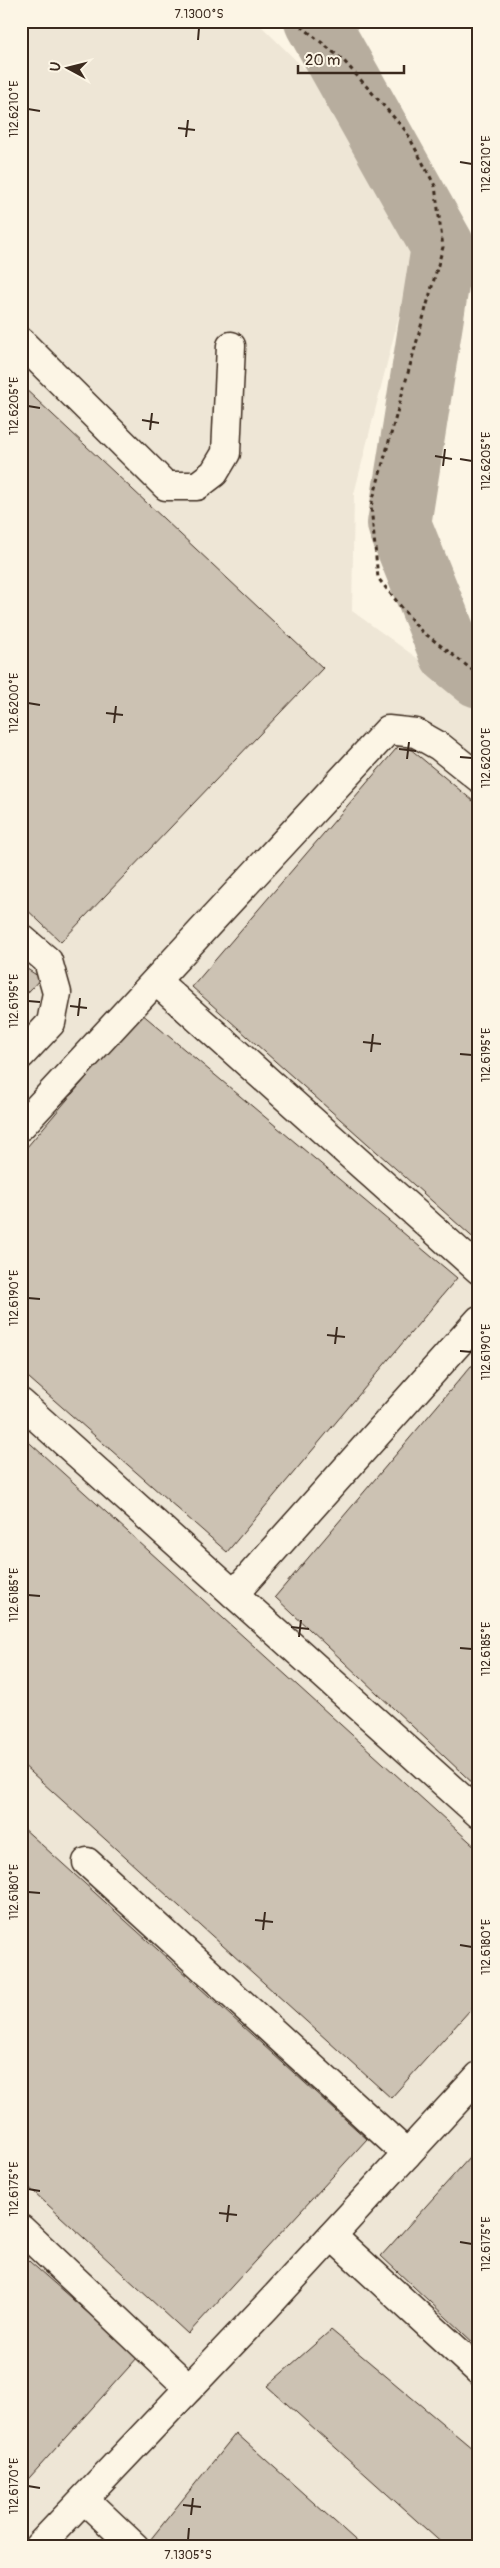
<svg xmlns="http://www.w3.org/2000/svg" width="500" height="2568" viewBox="0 0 500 2568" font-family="Pangolin,sans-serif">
	<rect width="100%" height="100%" fill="#fcf5e5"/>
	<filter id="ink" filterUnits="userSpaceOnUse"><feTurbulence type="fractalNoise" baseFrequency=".02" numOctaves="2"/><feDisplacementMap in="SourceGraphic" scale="10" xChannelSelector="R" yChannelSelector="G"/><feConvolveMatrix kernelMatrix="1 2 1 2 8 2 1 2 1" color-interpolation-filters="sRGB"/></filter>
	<g filter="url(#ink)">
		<path fill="#eee6d6" d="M 21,21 L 256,21 L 384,147 L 415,252 L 354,494 L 352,611 L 479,703 L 479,2547 L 21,2547 Z"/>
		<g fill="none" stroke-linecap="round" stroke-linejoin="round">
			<path stroke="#b7ad9e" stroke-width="64" d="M 316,21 L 443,247 L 399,524 L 451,653 L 479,676"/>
		</g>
		<g fill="#ccc2b3" stroke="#3b2a1e">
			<path d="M 21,385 L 323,668 L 61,942 L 21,904 Z"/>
			<path d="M 402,742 L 479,806 L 479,1243 L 192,987 Z"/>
			<path d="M 21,965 L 41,978 L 21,1000 Z"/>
			<path d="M 141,1013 L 457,1278 L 227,1552 L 21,1371 L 21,1154 Z"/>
			<path d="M 479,1365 L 479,1789 L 275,1597 L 471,1366 Z"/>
			<path d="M 21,1435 L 479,1850 L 479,2000 L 391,2098 L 21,1763 Z"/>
			<path d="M 21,1826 L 367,2139 L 188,2334 L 21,2180 Z"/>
			<path d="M 479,2147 L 479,2348 L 381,2256 Z"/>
			<path d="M 21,2254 L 138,2357 L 21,2487 Z"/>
			<path d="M 331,2330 L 479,2454 L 479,2547 L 446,2547 L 267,2386 Z"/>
			<path d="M 236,2433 L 363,2547 L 157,2547 L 150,2540 Z"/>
		</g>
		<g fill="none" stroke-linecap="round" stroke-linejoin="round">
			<g stroke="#3b2a1e" stroke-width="31">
				<g id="minor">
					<path d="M 21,342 L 166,486 L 197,486 L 214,473 L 226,453 L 231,346"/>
					<path d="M 21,938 L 48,961 L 57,993 L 51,1023 L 21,1055"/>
					<path d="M 156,981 L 479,1270"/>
					<path d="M 21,1126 L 388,730 L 416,733 L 439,746 L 479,778"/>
					<path d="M 21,1403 L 479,1814"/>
					<path d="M 234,1594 L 479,1320"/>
					<path d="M 87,1862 L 407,2154"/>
					<path d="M 21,2229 L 189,2388"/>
					<path d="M 332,2236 L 479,2371"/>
					<path d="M 84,2499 L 135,2547"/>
					<path d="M 38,2547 L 267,2306 L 479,2076"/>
				</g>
			</g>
			<path stroke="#3b2a1e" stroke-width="3" stroke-dasharray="4 4" stroke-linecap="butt" d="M 295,21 L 343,60 L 406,131 L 435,186 L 443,247 L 371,506 L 378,578 L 419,629 L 479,675"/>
			<use href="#minor" stroke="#fcf5e5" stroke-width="28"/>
		</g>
	</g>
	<path fill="none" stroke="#3b2a1e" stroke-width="2" d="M 198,40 L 199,28M 28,109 L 40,111M 178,128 L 195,130M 186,137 L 188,120M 460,162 L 472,164M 28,406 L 40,408M 142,420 L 159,423M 150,430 L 152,413M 435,456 L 452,459M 460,459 L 472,461M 443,466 L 445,449M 28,703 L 40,705M 106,713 L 123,715M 114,723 L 116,706M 399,749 L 416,751M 460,757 L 472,758M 407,759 L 409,742M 28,1001 L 40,1002M 70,1006 L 87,1008M 78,1016 L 80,998M 363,1042 L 381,1044M 371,1052 L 373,1034M 460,1054 L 472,1055M 28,1298 L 40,1299M 327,1335 L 345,1337M 335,1344 L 337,1327M 460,1351 L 472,1352M 28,1595 L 40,1596M 291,1627 L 309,1629M 299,1637 L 301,1620M 460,1648 L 472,1649M 28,1892 L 40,1893M 255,1920 L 273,1922M 263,1930 L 265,1912M 460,1945 L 472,1947M 28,2189 L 40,2191M 219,2213 L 237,2215M 227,2222 L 229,2205M 460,2242 L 472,2244M 28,2486 L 40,2488M 183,2505 L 201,2507M 191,2515 L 193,2498M 188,2540 L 189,2528"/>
	<rect width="500" height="2568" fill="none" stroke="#fcf5e5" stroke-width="55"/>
	<g transform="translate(68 68) rotate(277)" stroke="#fcf5e5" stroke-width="4" paint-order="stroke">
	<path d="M0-4L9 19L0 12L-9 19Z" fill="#3b2a1e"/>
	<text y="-8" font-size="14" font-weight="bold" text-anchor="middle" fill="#3b2a1e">U</text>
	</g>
	<path d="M298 65v8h106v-8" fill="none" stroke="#3b2a1e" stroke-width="2.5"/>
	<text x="305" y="65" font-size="15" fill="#3b2a1e" stroke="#fcf5e5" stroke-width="4" paint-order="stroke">20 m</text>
	<rect x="28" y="28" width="444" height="2512" fill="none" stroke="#3b2a1e" stroke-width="2"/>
	<g font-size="12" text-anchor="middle" fill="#3b2a1e">
		<text x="199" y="18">7.1300°S</text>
		<text transform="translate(14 109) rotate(-90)" y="4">112.6210°E</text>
		<text transform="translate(486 164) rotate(-90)" y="4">112.6210°E</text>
		<text transform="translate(14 406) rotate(-90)" y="4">112.6205°E</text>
		<text transform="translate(486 461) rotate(-90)" y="4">112.6205°E</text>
		<text transform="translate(14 703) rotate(-90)" y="4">112.6200°E</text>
		<text transform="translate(486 758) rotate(-90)" y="4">112.6200°E</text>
		<text transform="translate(14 1001) rotate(-90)" y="4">112.6195°E</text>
		<text transform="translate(486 1055) rotate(-90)" y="4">112.6195°E</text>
		<text transform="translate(14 1298) rotate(-90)" y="4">112.6190°E</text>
		<text transform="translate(486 1352) rotate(-90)" y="4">112.6190°E</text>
		<text transform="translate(14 1595) rotate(-90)" y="4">112.6185°E</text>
		<text transform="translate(486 1649) rotate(-90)" y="4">112.6185°E</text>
		<text transform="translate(14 1892) rotate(-90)" y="4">112.6180°E</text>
		<text transform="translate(486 1947) rotate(-90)" y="4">112.6180°E</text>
		<text transform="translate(14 2189) rotate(-90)" y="4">112.6175°E</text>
		<text transform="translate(486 2244) rotate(-90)" y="4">112.6175°E</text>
		<text transform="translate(14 2486) rotate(-90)" y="4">112.6170°E</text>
		<text x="188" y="2559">7.1305°S</text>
	</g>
</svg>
